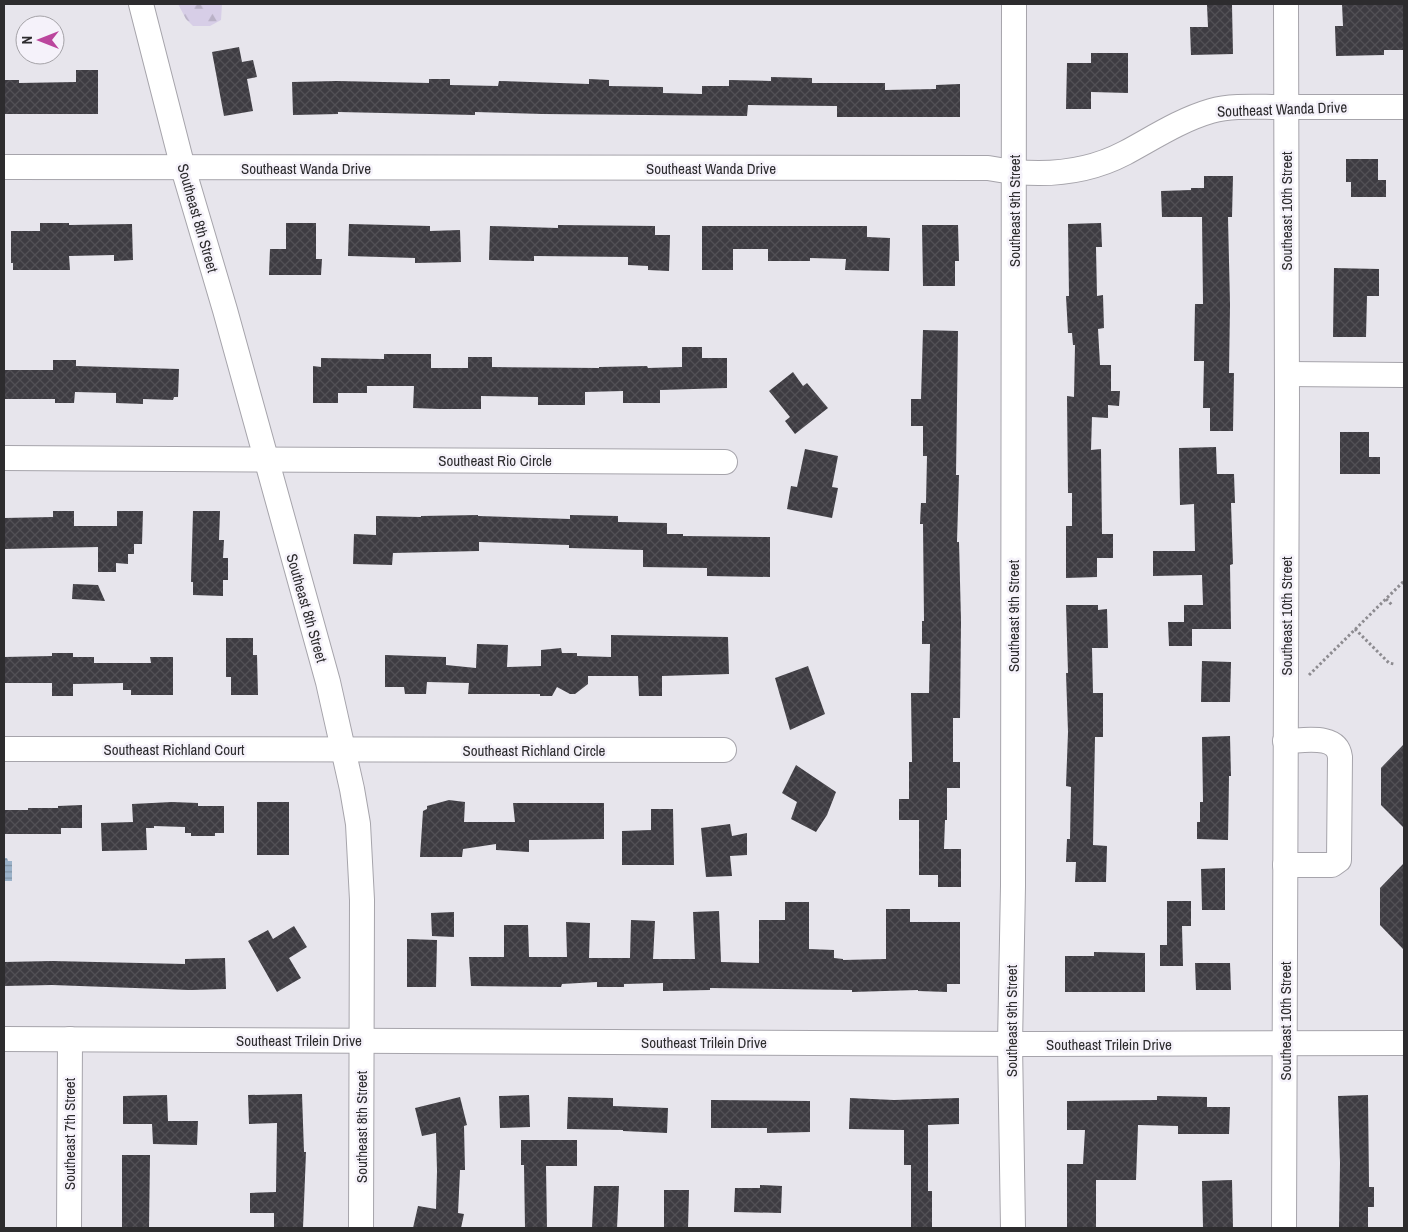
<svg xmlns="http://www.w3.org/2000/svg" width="1408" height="1232" viewBox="0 0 1408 1232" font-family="'Archivo Narrow',sans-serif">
	<defs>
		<pattern id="forest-firs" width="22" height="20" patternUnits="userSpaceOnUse" patternTransform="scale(1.25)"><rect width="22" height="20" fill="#d7cee7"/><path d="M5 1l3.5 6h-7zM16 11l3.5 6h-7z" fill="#b9b1c6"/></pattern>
		<pattern id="water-rules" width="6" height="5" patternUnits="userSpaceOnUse" patternTransform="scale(1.25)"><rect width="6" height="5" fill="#9cb3ca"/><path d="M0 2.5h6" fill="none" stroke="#8092a4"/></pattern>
		<pattern id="building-cross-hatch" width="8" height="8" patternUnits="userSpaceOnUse" patternTransform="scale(1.25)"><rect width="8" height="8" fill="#3e3c42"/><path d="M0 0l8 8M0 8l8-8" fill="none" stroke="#525055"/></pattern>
	</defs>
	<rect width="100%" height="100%" fill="#e7e5ec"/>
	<path fill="url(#forest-firs)" d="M 178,4 L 222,4 L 221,20 L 210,26 L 193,26 L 186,19 Z"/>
	<path fill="url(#water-rules)" d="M 4,858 L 7,858 L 8,861 L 12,861 L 12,881 L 4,881 Z"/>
	<g fill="url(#building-cross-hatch)">
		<path d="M 1342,4 L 1404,4 L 1404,50 L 1384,50 L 1384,55 L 1336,56 L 1335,26 L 1343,26 Z"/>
		<path d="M 1207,5 L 1232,5 L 1233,54 L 1191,55 L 1190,27 L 1208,27 Z"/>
		<path d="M 239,47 L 242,62 L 253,60 L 257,77 L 247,79 L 253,111 L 224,116 L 212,52 Z"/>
		<path d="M 1091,53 L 1128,53 L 1128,93 L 1091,92 L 1091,109 L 1066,109 L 1067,63 L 1091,63 Z"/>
		<path d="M 76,70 L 98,70 L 98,114 L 4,114 L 4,80 L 19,80 L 19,83 L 76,82 Z"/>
		<path d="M 771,77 L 812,78 L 812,83 L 885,83 L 885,90 L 936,89 L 936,85 L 960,84 L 960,117 L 837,117 L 837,106 L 748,105 L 747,116 L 543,114 L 475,112 L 475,115 L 338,112 L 338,114 L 293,115 L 292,82 L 337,81 L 429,83 L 429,79 L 450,79 L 450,85 L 498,86 L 499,81 L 589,84 L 589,79 L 609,80 L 609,86 L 663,87 L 663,93 L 702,94 L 702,86 L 729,86 L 729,80 L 771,81 Z"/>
		<path d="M 1346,159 L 1378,159 L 1378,180 L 1386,180 L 1386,197 L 1351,197 L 1351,182 L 1346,182 Z"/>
		<path d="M 1204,176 L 1233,176 L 1232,217 L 1228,217 L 1230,305 L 1229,373 L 1234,373 L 1233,431 L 1210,431 L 1210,408 L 1203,408 L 1204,361 L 1194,361 L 1195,304 L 1203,304 L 1202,217 L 1162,217 L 1161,191 L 1191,190 L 1191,188 L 1204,188 Z"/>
		<path d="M 40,223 L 69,223 L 69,225 L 132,224 L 133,260 L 114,261 L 114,255 L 69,256 L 70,270 L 13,270 L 13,263 L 11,263 L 11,231 L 40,231 Z"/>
		<path d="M 286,223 L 316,223 L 316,259 L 322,259 L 321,275 L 269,275 L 270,249 L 286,249 Z"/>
		<path d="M 1101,223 L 1102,247 L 1096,247 L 1097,296 L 1103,295 L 1104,328 L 1098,329 L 1100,365 L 1111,365 L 1111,391 L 1120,391 L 1119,406 L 1108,405 L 1108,418 L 1092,417 L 1091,450 L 1101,449 L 1102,534 L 1113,534 L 1113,558 L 1097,558 L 1097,577 L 1066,578 L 1066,526 L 1072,526 L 1072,493 L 1068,493 L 1067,396 L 1074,397 L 1075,345 L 1073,345 L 1072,333 L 1068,333 L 1066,296 L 1069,296 L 1068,224 Z"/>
		<path d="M 349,224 L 430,226 L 430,231 L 460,230 L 461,262 L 415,263 L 415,258 L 348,256 Z"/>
		<path d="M 558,225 L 655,226 L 655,235 L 670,235 L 669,271 L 648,270 L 648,266 L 628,265 L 628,257 L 534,256 L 534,261 L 489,260 L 490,226 L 558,228 Z"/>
		<path d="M 922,225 L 958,225 L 959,261 L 955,261 L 955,286 L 923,286 Z"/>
		<path d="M 702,226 L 867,226 L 867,237 L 890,238 L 889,271 L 845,270 L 846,259 L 810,258 L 810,261 L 768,261 L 768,249 L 733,249 L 733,270 L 702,270 Z"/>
		<path d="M 1334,268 L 1379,269 L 1379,296 L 1367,296 L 1366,337 L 1333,337 Z"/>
		<path d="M 923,330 L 958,331 L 956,475 L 959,475 L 957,542 L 959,542 L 961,621 L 960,718 L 953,718 L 953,762 L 960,762 L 960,788 L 947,788 L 947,820 L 945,820 L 944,849 L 961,849 L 961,887 L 938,887 L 938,875 L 919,875 L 919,820 L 899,820 L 899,799 L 909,799 L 909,762 L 912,762 L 911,693 L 929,693 L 930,644 L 922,644 L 922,621 L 924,621 L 923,524 L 920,524 L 921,503 L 926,503 L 927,456 L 923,456 L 923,426 L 911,426 L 911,399 L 921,399 Z"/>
		<path d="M 682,347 L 702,347 L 702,358 L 727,358 L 727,388 L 660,390 L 660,403 L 623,403 L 623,391 L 585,392 L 585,405 L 538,405 L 538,397 L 481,396 L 481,409 L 439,409 L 413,408 L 414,386 L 367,386 L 367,393 L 338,393 L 338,403 L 313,403 L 313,366 L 321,367 L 321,358 L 384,359 L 384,354 L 431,354 L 431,368 L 468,368 L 468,357 L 492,357 L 492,367 L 599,368 L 599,367 L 647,366 L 648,368 L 682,367 Z"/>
		<path d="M 53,360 L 76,360 L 76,366 L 179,369 L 178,397 L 174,397 L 173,400 L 143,399 L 143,404 L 116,403 L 116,393 L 75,392 L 74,403 L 55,403 L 55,399 L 4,399 L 4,370 L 53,370 Z"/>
		<path d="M 793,372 L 803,386 L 807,383 L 828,408 L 795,434 L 785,421 L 790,417 L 769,391 Z"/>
		<path d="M 1340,432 L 1369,432 L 1369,457 L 1380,457 L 1380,474 L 1340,474 Z"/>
		<path d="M 1216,447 L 1217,474 L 1234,474 L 1235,503 L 1231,503 L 1233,564 L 1230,565 L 1231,629 L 1192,629 L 1192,646 L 1169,646 L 1168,622 L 1184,622 L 1184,605 L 1203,605 L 1202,575 L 1153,576 L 1153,551 L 1195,551 L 1194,504 L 1180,505 L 1179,448 Z"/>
		<path d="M 805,449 L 838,456 L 832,487 L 838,488 L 832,518 L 787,509 L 791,486 L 797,487 Z"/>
		<path d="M 53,511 L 74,511 L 74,526 L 117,526 L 117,511 L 143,511 L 142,544 L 134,544 L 134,554 L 128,554 L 128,564 L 116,563 L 116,572 L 98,572 L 98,547 L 4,549 L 4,518 L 53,517 Z"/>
		<path d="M 193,511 L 220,511 L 219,540 L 224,540 L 223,558 L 228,558 L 228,580 L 223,580 L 223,596 L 193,595 L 193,582 L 191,582 Z"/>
		<path d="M 478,515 L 478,516 L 570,519 L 570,515 L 618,516 L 618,522 L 667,523 L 667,534 L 683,534 L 683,536 L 770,537 L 770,577 L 707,576 L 707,568 L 643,567 L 643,550 L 569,548 L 569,545 L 479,542 L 479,551 L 393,553 L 392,565 L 353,564 L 354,534 L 376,535 L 376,516 L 421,517 L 421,516 Z"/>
		<path d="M 73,584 L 98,585 L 105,601 L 72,599 Z"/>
		<path d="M 1066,605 L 1098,605 L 1098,610 L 1107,609 L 1108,648 L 1092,648 L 1093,693 L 1103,693 L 1103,737 L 1095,737 L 1093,845 L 1107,846 L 1106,882 L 1075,882 L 1076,862 L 1066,862 L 1067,839 L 1070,839 L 1071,787 L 1066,786 L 1068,732 L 1066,673 L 1068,673 Z"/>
		<path d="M 611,635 L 728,637 L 729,674 L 662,676 L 662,696 L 639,696 L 638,676 L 588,676 L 588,684 L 575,694 L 570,694 L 557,687 L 552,696 L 540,696 L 540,694 L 468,694 L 469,683 L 427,682 L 426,694 L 405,694 L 404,687 L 385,687 L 385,655 L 446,657 L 446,665 L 476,668 L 477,644 L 508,645 L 507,667 L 541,666 L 541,650 L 561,648 L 562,653 L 577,653 L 577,656 L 611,657 Z"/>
		<path d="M 226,638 L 253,638 L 253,655 L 257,655 L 258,695 L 231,695 L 231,677 L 226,677 Z"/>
		<path d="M 52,653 L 73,653 L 73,657 L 94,657 L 94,663 L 151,663 L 150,657 L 173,657 L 173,695 L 131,695 L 131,690 L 123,690 L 123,683 L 73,684 L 73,696 L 52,696 L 52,683 L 4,683 L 4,657 L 52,656 Z"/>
		<path d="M 1202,661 L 1231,662 L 1230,702 L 1201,702 Z"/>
		<path d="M 808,666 L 825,714 L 790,730 L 775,678 Z"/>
		<path d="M 1230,736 L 1231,776 L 1229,776 L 1228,840 L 1197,839 L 1197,822 L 1200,822 L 1200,802 L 1203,802 L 1202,737 Z"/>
		<path d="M 1404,744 L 1404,828 L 1381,805 L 1381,768 Z"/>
		<path d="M 796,765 L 836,792 L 827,815 L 816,832 L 791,819 L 797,802 L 782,793 Z"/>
		<path d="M 449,800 L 465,802 L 464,822 L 515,822 L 513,803 L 604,803 L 604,839 L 529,840 L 529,852 L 496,850 L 496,844 L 463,849 L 462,857 L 420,857 L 423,811 L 427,809 L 427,806 Z"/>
		<path d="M 172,802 L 198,803 L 198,806 L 224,806 L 224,833 L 215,833 L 215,836 L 191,836 L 191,833 L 185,833 L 185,827 L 154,826 L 154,828 L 146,828 L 147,850 L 102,851 L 101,823 L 133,822 L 132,804 Z"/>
		<rect x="257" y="802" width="32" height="53"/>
		<path d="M 82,805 L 82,828 L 61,828 L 61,834 L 4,834 L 4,810 L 28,810 L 28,808 L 58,808 L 58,806 Z"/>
		<path d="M 651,809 L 673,809 L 674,865 L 622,865 L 622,831 L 651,830 Z"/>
		<path d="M 730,824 L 732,836 L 747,833 L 747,855 L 730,856 L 732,876 L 706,877 L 701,828 Z"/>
		<path d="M 1404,863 L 1404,950 L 1380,925 L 1380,888 Z"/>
		<path d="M 1225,868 L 1225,910 L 1202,910 L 1201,869 Z"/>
		<path d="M 1167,901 L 1191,901 L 1191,926 L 1182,926 L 1183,966 L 1160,966 L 1160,945 L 1167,945 Z"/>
		<path d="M 785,902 L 809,902 L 809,949 L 834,950 L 834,958 L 843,959 L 843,960 L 886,959 L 886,909 L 910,909 L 910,922 L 960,922 L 960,984 L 947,984 L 947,992 L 918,991 L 918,990 L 852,992 L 852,990 L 710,988 L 710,990 L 663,991 L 663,983 L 624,984 L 624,987 L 597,987 L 597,982 L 562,984 L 561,987 L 471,986 L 469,957 L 504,957 L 504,925 L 528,925 L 529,957 L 567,957 L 566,922 L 590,923 L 589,958 L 630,958 L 631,920 L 655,921 L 653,959 L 695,959 L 693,912 L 719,911 L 721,962 L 759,963 L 759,920 L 785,920 Z"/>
		<path d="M 454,912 L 454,937 L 432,936 L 431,913 Z"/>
		<path d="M 294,926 L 307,947 L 289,958 L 301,978 L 277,992 L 248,941 L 268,930 L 273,939 Z"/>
		<path d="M 407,939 L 437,940 L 436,987 L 407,987 Z"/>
		<path d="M 1094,952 L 1145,953 L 1145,992 L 1065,992 L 1065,956 L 1094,956 Z"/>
		<path d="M 225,958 L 226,989 L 190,990 L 52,985 L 4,986 L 4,962 L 52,961 L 185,964 L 185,959 Z"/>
		<path d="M 1195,963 L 1230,963 L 1231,990 L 1196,990 Z"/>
		<path d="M 302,1094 L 304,1152 L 306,1152 L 303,1228 L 274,1228 L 274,1213 L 250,1213 L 250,1193 L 276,1192 L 277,1123 L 249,1124 L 248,1095 Z"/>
		<path d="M 167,1095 L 168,1121 L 198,1121 L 197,1145 L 153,1144 L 152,1124 L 123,1124 L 123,1096 Z"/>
		<path d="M 529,1095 L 530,1127 L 500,1128 L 499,1096 Z"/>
		<path d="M 1368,1095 L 1369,1187 L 1374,1187 L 1374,1207 L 1368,1207 L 1368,1228 L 1339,1228 L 1340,1163 L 1338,1096 Z"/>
		<path d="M 1157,1096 L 1207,1097 L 1207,1107 L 1230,1107 L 1229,1134 L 1178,1134 L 1178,1126 L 1138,1125 L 1136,1180 L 1096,1180 L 1096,1228 L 1067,1228 L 1067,1164 L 1083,1164 L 1085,1130 L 1067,1130 L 1067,1101 L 1157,1100 Z"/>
		<path d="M 460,1097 L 467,1125 L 464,1126 L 465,1170 L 460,1170 L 458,1213 L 464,1214 L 461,1228 L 413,1228 L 418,1206 L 436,1209 L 437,1171 L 436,1133 L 422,1136 L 415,1108 Z"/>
		<path d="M 568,1097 L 613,1098 L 613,1106 L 668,1108 L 667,1133 L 623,1131 L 623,1130 L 567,1129 Z"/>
		<path d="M 850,1098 L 894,1100 L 959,1098 L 959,1124 L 928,1125 L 928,1191 L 932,1191 L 932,1228 L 911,1228 L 911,1165 L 904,1165 L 904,1130 L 849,1129 Z"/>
		<path d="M 711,1100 L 810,1101 L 810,1132 L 767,1133 L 767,1128 L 711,1128 Z"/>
		<path d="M 521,1140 L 577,1140 L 577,1166 L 546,1166 L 547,1228 L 525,1228 L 524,1165 L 521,1165 Z"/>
		<path d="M 122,1155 L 150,1155 L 149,1228 L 122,1228 Z"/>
		<path d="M 1232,1180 L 1233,1228 L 1203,1228 L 1202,1181 Z"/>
		<path d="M 760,1185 L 782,1186 L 781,1213 L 734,1212 L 735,1188 L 760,1188 Z"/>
		<path d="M 594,1186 L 619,1186 L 617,1228 L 592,1228 Z"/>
		<path d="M 664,1190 L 689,1190 L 688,1228 L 664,1228 Z"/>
	</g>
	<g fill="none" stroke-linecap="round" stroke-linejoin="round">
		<g stroke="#a6a4ab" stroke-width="26">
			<g id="minor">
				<path d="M 141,4 L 183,168 L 225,310 L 328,682 L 352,789 L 358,824 L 362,900 L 361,1228"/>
				<path d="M 4,167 L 988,168 C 1035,177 1083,175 1125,153 C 1153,138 1180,120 1211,111 C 1232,105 1257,107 1279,107 C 1321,107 1362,107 1404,107"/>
				<path d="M 1287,374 L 1404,375"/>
				<path d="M 4,458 L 725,462"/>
				<path d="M 1285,741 C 1303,741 1337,733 1340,757 L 1339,860 L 1332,865 L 1285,865"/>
				<path d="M 4,749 L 724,750"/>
				<path d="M 4,1039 L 1037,1044 L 1404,1043"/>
				<path d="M 69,1228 L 70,1039"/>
				<path d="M 1013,1228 L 1010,1044 L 1013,886 L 1014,4"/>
				<path d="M 1284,1228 L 1287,406 L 1286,4"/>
			</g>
		</g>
		<g stroke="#8d8b90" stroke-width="3" stroke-dasharray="2.5 2.5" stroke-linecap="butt">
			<path d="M 1386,599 L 1392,605"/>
			<path d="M 1355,629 L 1389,663 L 1394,664"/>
			<path d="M 1309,675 L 1404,581"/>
		</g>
		<use href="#minor" stroke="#fff" stroke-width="24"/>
	</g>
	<g text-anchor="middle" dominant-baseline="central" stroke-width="5" stroke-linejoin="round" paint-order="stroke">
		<g font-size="15" fill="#2d2c2e" stroke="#f5f2fa">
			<text transform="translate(1282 109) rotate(-2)">Southeast Wanda Drive</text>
			<text x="306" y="168">Southeast Wanda Drive</text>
			<text x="711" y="168">Southeast Wanda Drive</text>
			<text transform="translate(1014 211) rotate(-90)">Southeast 9th Street</text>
			<text transform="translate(1286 211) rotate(-90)">Southeast 10th Street</text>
			<text transform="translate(198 218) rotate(74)">Southeast 8th Street</text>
			<text x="495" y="460">Southeast Rio Circle</text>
			<text transform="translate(307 608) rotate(74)">Southeast 8th Street</text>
			<text transform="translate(1013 616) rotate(-90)">Southeast 9th Street</text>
			<text transform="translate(1286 616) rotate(-90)">Southeast 10th Street</text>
			<text x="174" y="749">Southeast Richland Court</text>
			<text x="534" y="750">Southeast Richland Circle</text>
			<text transform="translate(1011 1021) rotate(-90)">Southeast 9th Street</text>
			<text transform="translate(1285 1021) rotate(-90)">Southeast 10th Street</text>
			<text x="299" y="1040">Southeast Trilein Drive</text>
			<text x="704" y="1042">Southeast Trilein Drive</text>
			<text x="1109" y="1044">Southeast Trilein Drive</text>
			<text transform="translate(361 1127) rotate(-90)">Southeast 8th Street</text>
			<text transform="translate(69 1134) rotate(-90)">Southeast 7th Street</text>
		</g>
	</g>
	<rect width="1408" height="1232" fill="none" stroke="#2d2c2e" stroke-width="10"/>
	<g transform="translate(40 40) rotate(270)"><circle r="24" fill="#f5f2fa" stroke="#a5a3a8"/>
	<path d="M0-4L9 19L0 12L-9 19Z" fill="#bb469d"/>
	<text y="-8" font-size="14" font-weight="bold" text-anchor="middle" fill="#2d2c2e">N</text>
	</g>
</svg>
